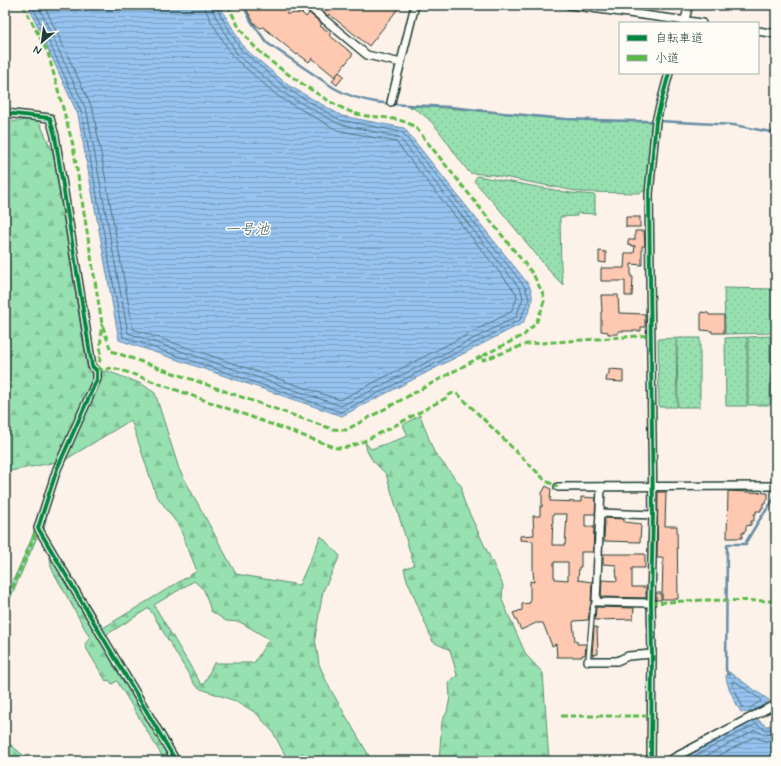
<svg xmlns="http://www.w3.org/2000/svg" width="781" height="766" viewBox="0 0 781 766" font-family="Mynerve,'Klee One',sans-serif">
	<defs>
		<pattern id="grass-dots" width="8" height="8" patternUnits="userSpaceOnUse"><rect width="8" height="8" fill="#97e0b0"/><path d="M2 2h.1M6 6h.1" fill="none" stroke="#82c198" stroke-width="1.8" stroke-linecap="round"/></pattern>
		<pattern id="forest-firs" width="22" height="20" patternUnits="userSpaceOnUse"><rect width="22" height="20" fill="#97e0b0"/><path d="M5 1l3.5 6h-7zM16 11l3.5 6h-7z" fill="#82c198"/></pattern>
		<pattern id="water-rules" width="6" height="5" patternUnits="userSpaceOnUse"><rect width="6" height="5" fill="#96c3f0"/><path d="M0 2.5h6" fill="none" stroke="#7aa0c3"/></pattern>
	</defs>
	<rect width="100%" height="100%" fill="#fdf2e9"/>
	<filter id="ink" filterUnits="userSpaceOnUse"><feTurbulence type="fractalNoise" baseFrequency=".025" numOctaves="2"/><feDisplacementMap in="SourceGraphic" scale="8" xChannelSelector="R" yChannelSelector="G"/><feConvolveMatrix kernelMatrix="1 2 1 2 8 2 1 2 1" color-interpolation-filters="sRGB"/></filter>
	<g filter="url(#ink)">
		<g fill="url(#grass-dots)" stroke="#5b8e72">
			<path d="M 408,106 L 447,108 L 559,119 L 652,122 L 647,190 L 639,193 L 581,192 L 493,175 L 470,173 C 450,151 437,117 408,106 Z"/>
			<path d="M 477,176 L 571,193 L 595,195 L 595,214 L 577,213 L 577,216 L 560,217 L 561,267 L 563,285 L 552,274 L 500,210 L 474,181 Z"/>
			<path d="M 724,288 L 776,289 L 776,333 L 725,334 Z"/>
			<path d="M 770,336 L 770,405 L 748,405 L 748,337 Z"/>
			<path d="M 771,336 L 776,336 L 776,405 L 772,405 Z"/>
			<path d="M 747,337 L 747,406 L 726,406 L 725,338 Z"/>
			<path d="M 676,338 L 677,407 L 659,407 L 658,339 Z"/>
			<path d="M 677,338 L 700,338 L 700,407 L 678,407 Z"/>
		</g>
		<g fill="url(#forest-firs)" stroke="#5b8e72" fill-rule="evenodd">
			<path d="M 29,120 L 39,121 L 53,153 L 88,372 L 107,371 L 142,384 L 155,393 L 179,469 L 236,574 L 299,585 L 321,536 L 340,556 L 323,591 L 315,638 L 319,664 L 328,685 L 372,761 L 288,761 L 273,732 L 256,713 L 238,702 L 201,689 L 195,685 L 149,608 L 106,635 L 181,761 L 165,761 L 117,681 L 112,684 L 109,680 L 106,681 L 86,648 L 85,644 L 90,638 L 54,573 L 51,567 L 50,556 L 38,535 L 8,603 L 5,622 L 5,599 L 31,540 L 57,462 L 5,472 L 5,122 ZM 131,420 L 156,495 L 179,526 L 197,571 L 103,628 L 44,531 C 48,507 52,482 65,460 ZM 194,581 L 204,590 L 211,611 L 226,621 L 240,622 L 269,639 L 254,663 L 214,663 L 204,684 L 201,684 L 154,605 Z"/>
			<path d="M 420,415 L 434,452 L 462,487 L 462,495 L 465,504 L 503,585 L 502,600 L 526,655 L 543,673 L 549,761 L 439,761 L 442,721 L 447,712 L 450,697 L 449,683 L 457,675 L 450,650 L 433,642 L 407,580 L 404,569 L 414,565 L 386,474 L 372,460 L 367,451 L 365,442 L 371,449 L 408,436 L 403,425 Z"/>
			<path d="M 5,631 L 7,659 L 5,689 Z"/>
			<path d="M 5,740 L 30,761 L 5,761 Z"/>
		</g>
		<g fill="url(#water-rules)" stroke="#668da5">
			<path d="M 28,5 L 219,5 L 244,48 L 288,85 L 342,116 L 404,128 L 529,285 C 536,300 530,309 523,323 L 342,416 L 119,340 L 78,115 Z"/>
			<path d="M 729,672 L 769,700 C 763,707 751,714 741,712 C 736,704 725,683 726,674 Z"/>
			<path d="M 757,719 L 766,726 L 776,724 L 776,761 L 676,761 Z"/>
		</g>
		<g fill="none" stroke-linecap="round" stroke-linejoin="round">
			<g stroke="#4f737f" stroke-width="1">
				<path d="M 32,5 L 82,114 L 123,337 L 341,412 L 520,320 L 529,299 L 525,287 L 402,132 L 340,120 L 286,88 L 241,50 L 221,16 L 216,5"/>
				<path d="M 38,5 L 87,112 L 128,333 L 341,406 L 516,317 L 523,298 L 521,290 L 399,137 L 339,124 L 283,93 L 237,54 L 217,19 L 212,9 L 211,5"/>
				<path d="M 44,5 L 93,110 L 133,329 L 340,400 L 511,312 L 517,298 L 516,293 L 396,142 L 337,130 L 279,97 L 233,57 L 211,21 L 206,11 L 205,5"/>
				<path d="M 734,681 L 760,699 L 761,701 L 750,708 L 743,708 L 732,684 L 732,682 Z"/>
				<path d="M 685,761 L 756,724 L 766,730 L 776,728"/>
				<path d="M 696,761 L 755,730 L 765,735 L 776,733"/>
				<path d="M 709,761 L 754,737 L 766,741 L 776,739"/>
			</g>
			<g stroke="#668da5" stroke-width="2.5">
				<path d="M 243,5 L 251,21 L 267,43 L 334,88 C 369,108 411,104 450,107 C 489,111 527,116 566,119 C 594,120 623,121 651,121"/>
				<path d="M 659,121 L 734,125 L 776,133"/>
				<path d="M 746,542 L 758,522 L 776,496"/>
				<path d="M 729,675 L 726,670 L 727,546 L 728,544 L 746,544"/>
			</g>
		</g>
		<g fill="#ffc8b1" stroke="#1f3d34" fill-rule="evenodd">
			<path d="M 244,5 L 294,5 L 286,14 L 302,13 L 306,17 L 309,13 L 322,24 L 320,26 L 331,33 L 329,35 L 353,54 L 335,77 L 312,58 L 309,62 L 298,54 L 297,55 L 263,27 L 260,28 L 254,23 Z"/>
			<path d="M 317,5 L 401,5 L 369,46 L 329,14 L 328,16 L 316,6 Z"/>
			<path d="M 339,72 L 344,76 L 337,85 L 332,81 Z"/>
			<rect x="626" y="217" width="14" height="10"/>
			<path d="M 635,231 L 644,231 L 645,246 L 642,246 L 642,265 L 631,264 L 631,277 L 633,277 L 632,296 L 625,296 L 625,281 L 601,281 L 601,268 L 624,268 L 625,253 L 634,253 L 635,246 L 628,245 L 628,240 L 635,240 Z"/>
			<path d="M 599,251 L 606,252 L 606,263 L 599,262 Z"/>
			<path d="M 601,295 L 618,295 L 619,313 L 645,314 L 645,327 L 641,327 L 641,331 L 618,331 L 618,334 L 608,334 L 608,332 L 601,331 L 601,312 L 602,312 Z"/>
			<path d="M 701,312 L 708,313 L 709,315 L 724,315 L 724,333 L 712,333 L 712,331 L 701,330 Z"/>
			<path d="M 609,369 L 623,370 L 623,382 L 606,381 L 607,375 L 609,375 Z"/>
			<path d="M 546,486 L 551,489 L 550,501 L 581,502 L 581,497 L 596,498 L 595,514 L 585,514 L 585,527 L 594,527 L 593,552 L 581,552 L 581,567 L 579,567 L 578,580 L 592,582 L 591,602 L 588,620 L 574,621 L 573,623 L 575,641 L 577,641 L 577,644 L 586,644 L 585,655 L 582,655 L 582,657 L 557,657 L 556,644 L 552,646 L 543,623 L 536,623 L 521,630 L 513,613 L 522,610 L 522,604 L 530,603 L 530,581 L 534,582 L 533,570 L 533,541 L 520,540 L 520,536 L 534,535 L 533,516 L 540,516 L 540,506 L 542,507 L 542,493 ZM 553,514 L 567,514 L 565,545 L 552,545 ZM 554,562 L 568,562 L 568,580 L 555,579 L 555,577 L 554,577 Z"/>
			<path d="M 728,491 L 768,493 L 768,500 L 766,500 L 766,503 L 763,503 L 763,508 L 761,508 L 761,511 L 756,511 L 756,514 L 754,514 L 754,521 L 751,521 L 751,525 L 746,526 L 746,531 L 744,531 L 744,533 L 742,533 L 742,538 L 727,538 Z"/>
			<path d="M 658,492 L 666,492 L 665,526 L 677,526 L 678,599 L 662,599 L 663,558 L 657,558 Z"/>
			<path d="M 605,518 L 624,519 L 624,522 L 641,524 L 640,542 L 604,541 Z"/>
			<path d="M 603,554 L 645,554 L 645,568 L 632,568 L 632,587 L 646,587 L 646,598 L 601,597 L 602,580 L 617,581 L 616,565 L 603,564 Z"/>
			<rect x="656" y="593" width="5" height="7"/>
			<path d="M 596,607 L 634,608 L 633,619 L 595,620 Z"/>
			<path d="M 594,627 L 597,627 L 598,654 L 592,655 Z"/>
		</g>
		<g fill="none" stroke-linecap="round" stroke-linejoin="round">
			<g stroke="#1f3d34" stroke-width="6">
				<path id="lane" d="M 588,661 L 593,605 L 596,602"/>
			</g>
			<g stroke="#1f3d34" stroke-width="10">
				<g id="street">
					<path d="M 307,5 L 367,55 L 397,62"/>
					<path d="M 569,5 L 702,23"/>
					<path d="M 684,23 L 689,5"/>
					<path d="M 758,31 L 776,34"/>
					<path d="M 391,102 L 415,5"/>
					<path d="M 5,113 L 50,118 L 55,136 L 92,366 L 97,371 L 97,379 L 57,469 L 38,528 L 176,761"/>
					<path d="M 558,487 L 776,486"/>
					<path d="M 601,487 L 596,602 L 651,603"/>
					<path d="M 600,513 L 653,515"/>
					<path d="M 588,661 L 617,661 L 628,656 L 652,654"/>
					<path d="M 651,761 L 652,654 L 651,603 L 653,515 L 649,194 L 656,121 L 669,73"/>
					<path d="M 668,761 L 776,704"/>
				</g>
			</g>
			<use href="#lane" stroke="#fdfcf7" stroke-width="3.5"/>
			<use href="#street" stroke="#fdfcf7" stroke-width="7"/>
			<g stroke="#58b947" stroke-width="3" stroke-dasharray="6 3" stroke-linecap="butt">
				<path d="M 23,5 L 48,53 L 73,145 L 102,324 L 111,351 L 332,429 L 346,430 L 482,356 L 483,360 L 527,344 L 652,335"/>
				<path d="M 228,5 C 233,15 237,26 244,34 C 260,56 282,70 304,85 C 321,96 338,108 357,114 C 377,119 399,115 416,128 L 533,274 L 543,294 L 544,301 L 541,311 L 536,323 L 524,335 L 482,356"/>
				<path d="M 97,371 L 112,368 L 121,370 L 337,448 C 352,448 364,441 378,434 C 401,423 423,410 446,398 C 451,393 453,392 459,395 L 546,481 L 558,487"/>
				<path d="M 97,371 C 103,357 99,339 102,324"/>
				<path d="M 651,603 L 703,600 L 776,601"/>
				<path d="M 5,605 L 38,528"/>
				<path d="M 5,657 L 5,664"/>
				<path d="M 561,716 L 651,716"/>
			</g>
			<g stroke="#fdfcf7" stroke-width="6">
				<g id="cycleway">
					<path d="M 5,113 L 50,118 L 55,136 L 92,366 L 97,371 L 97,379 L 57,469 L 38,528 L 176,761"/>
					<path d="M 651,761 L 652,654 L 651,603 L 653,515 L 649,194 L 656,121 L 669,73"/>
				</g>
			</g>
			<use href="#cycleway" stroke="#00873e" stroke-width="4"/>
		</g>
	</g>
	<g text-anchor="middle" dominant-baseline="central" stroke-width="3" stroke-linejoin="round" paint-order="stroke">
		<g font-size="15" font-style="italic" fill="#3d5e63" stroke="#fdfcf7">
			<text x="247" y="230">一号池</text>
		</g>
	</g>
	<rect width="781" height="766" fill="none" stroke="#fdfcf7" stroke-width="20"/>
	<rect x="10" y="10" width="761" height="746" fill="none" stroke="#1f3d34" stroke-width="1.5" filter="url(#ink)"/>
	<rect x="619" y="22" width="140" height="52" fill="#fdfcf7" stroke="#a4b0a9"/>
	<rect x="627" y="35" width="20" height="6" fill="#00873e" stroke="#a4b0a9"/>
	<text x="655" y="42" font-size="12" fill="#1f3d34">自転車道</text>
	<rect x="627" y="55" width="20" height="6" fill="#58b947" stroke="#a4b0a9"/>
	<text x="655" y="62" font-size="12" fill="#1f3d34">小道</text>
	<g transform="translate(42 42) rotate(209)" stroke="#fdfcf7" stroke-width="3" paint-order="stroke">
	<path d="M0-3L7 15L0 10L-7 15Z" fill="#1f3d34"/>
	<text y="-6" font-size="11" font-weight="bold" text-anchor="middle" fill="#1f3d34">N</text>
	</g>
</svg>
